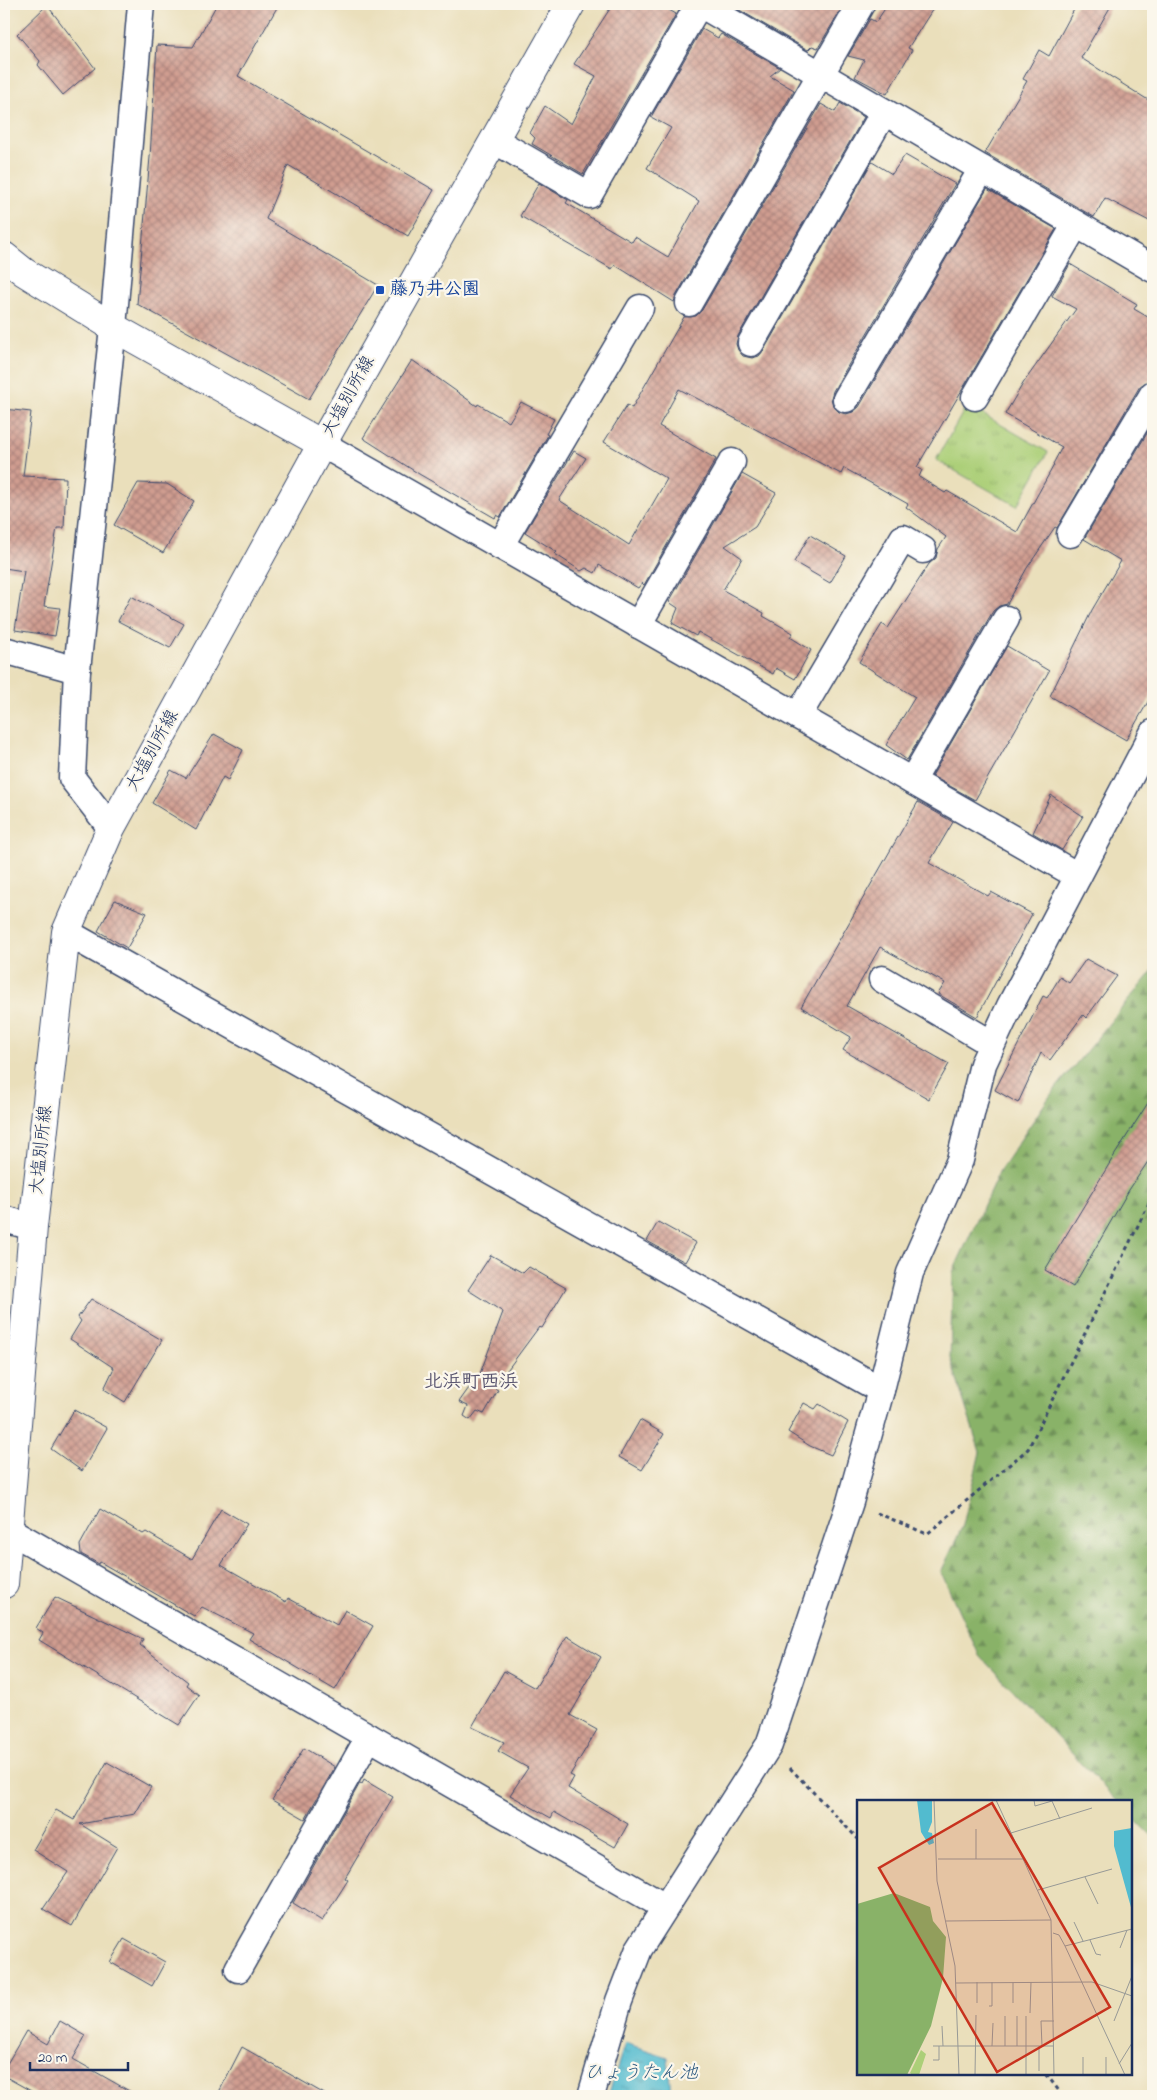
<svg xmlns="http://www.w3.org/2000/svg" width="1157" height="2100" viewBox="0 0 1157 2100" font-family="'Indie Flower','Klee One',sans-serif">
	<defs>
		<pattern id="grass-tufts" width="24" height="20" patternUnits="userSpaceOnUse" patternTransform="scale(1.25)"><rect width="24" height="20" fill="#accf78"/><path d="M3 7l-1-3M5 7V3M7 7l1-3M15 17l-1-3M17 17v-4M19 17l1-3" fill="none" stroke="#93b26a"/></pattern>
		<pattern id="forest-firs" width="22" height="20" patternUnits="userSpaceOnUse" patternTransform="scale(1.25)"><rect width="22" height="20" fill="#89b268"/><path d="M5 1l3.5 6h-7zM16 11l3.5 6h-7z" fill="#6f9159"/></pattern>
		<pattern id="water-ripples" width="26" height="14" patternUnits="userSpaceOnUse" patternTransform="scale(1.25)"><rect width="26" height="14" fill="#52bbcf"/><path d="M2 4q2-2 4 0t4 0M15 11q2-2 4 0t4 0" fill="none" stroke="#4398ab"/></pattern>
		<pattern id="building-cross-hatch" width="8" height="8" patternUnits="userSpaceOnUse" patternTransform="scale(1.25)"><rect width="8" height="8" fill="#d09d90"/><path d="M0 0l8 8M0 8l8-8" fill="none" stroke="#a88079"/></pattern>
	</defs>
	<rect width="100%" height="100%" fill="#fbf7ec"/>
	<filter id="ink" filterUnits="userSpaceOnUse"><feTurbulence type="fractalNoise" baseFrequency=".02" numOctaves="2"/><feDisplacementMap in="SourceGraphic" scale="10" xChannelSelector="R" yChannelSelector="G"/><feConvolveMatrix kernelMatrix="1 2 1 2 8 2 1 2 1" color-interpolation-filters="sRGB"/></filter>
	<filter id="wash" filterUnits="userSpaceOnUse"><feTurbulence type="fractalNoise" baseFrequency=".0096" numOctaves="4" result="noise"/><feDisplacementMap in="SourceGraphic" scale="20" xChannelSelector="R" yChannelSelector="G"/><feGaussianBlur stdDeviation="1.12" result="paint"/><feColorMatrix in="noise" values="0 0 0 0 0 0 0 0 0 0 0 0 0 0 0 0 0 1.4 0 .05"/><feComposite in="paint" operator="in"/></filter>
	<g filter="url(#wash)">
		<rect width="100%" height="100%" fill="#eadfbb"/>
		<path fill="url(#grass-tufts)" stroke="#647f6b" d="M 967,405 L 1048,452 L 1017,506 L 936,460 Z"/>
		<path fill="url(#forest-firs)" stroke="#527063" d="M 1153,970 L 1153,1837 L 1131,1815 L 1131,1801 L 1117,1801 L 979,1655 L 941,1572 L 963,1525 L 980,1452 L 950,1358 L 953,1272 L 1000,1170 L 1052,1093 Z"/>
		<path fill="url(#water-ripples)" stroke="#367596" d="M 625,2043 L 668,2057 L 671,2096 L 608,2096 Z"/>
		<g id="blocks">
			<g fill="url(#building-cross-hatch)">
				<path d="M 217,4 L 279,4 L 238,76 L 434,190 L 408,236 L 288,165 L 266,219 L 378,285 L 309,399 L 137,304 L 150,157 L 157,45 L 193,47 Z"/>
				<path d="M 613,4 L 659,4 L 676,14 L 583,174 L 532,144 L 535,138 L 530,133 L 545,106 L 571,124 L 596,76 L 574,64 Z"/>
				<path d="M 738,4 L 839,4 L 843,6 L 818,48 L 812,46 L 808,50 L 736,8 Z"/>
				<path d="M 888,4 L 936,4 L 908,48 L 912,50 L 887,94 L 855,77 L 864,60 L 848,56 L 870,19 L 876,22 Z"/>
				<path d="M 1077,4 L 1112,4 L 1081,58 L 1153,103 L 1153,223 L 1105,198 L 1094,217 L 985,153 L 1027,81 L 1023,79 L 1039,50 L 1049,56 Z"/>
				<path d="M 47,5 L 95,68 L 63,95 L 38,65 L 40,61 L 17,34 Z"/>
				<path d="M 702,29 L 718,38 L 721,34 L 780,68 L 770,76 L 794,90 L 676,296 L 674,302 L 615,265 L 612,269 L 520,216 L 539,183 L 568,200 L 566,203 L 632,242 L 635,237 L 668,257 L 699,201 L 647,168 L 671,128 L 651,117 Z"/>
				<path d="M 840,103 L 864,117 L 738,336 L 736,344 L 738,350 L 743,356 L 752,358 L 759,356 L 764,350 L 872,162 L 892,174 L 905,155 L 955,184 L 833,391 L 831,398 L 833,406 L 839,412 L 846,414 L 853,412 L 859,407 L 987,189 L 1056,229 L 917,467 L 922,470 L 919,477 L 945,493 L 947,491 L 1017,532 L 1054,465 L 1053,464 L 1062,447 L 1005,414 L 1024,382 L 1076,309 L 1052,296 L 1070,264 L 1137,304 L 1134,309 L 1153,320 L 1153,374 L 1150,380 L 1140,386 L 1057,528 L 1055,527 L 1027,568 L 1007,604 L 999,606 L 993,611 L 907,760 L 886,745 L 915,697 L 859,662 L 882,624 L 888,628 L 929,564 L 936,558 L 938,549 L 946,537 L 906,507 L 908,504 L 844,468 L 841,474 L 679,389 L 659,426 L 716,459 L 644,585 L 642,583 L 638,588 L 599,565 L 595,573 L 586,568 L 581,571 L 555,554 L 557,552 L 525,532 L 574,451 L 586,458 L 559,500 L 629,545 L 667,479 L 604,442 L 627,405 L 632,408 L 684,317 L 696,316 L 702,310 L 821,104 L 835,112 Z"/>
				<path d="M 412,360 L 477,406 L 478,404 L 509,422 L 521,402 L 554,419 L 546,434 L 548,435 L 500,517 L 497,515 L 495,518 L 419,474 L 363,438 Z"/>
				<path d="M 4,409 L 31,412 L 23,476 L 66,478 L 64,528 L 57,528 L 44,606 L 60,608 L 55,636 L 15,630 L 24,571 L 4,568 Z"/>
				<path d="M 1152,425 L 1153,693 L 1126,740 L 1050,696 L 1092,610 L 1121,561 L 1084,539 Z"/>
				<path d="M 742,474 L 776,493 L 755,527 L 725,546 L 742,558 L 723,590 L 764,613 L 763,616 L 793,633 L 790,637 L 811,650 L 795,679 L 776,668 L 773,674 L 698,632 L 696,636 L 672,623 L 678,608 L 669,602 Z"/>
				<path d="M 138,483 L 167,484 L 194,501 L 163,553 L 114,525 Z"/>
				<path d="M 810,535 L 846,556 L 830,583 L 794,562 Z"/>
				<path d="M 131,596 L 184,624 L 170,648 L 118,621 Z"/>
				<path d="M 1007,646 L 1049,671 L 975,800 L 932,776 Z"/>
				<path d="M 214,734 L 243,750 L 228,780 L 223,777 L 196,830 L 152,803 L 171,770 L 186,778 Z"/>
				<path d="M 1051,795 L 1083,816 L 1062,850 L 1033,833 Z"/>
				<path d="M 918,802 L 953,822 L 929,863 L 988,896 L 991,892 L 1032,914 L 977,1017 L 938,994 L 945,983 L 880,947 L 847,1006 L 949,1064 L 929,1099 L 843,1050 L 851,1037 L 801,1007 Z"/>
				<path d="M 115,900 L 147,913 L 127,948 L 98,931 Z"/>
				<path d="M 1086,959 L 1117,976 L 1086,1018 L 1083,1015 L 1050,1060 L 1041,1053 L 1018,1103 L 995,1090 L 1043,996 L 1047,998 L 1060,977 L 1069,983 Z"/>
				<path d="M 1153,1095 L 1153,1154 L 1129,1190 L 1073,1287 L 1045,1270 L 1114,1156 Z"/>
				<path d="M 658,1222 L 696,1243 L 685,1262 L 647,1241 Z"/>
				<path d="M 491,1255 L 523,1273 L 529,1267 L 566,1288 L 542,1328 L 539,1327 L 494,1388 L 498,1390 L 484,1414 L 477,1411 L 470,1420 L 464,1416 L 468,1406 L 459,1402 L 476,1378 L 478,1379 L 503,1312 L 468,1290 Z"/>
				<path d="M 91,1299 L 162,1340 L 125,1402 L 104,1389 L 114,1368 L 70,1339 L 81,1321 L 78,1317 Z"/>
				<path d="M 804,1403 L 815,1409 L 819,1404 L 848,1422 L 831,1455 L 810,1446 L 788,1432 Z"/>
				<path d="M 74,1410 L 107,1428 L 82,1471 L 51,1449 Z"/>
				<path d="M 640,1420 L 664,1434 L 642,1470 L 619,1457 Z"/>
				<path d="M 100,1509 L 143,1534 L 146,1532 L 192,1559 L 221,1509 L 247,1524 L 221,1565 L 286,1602 L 288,1598 L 337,1625 L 345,1610 L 373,1626 L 335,1690 L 249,1639 L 253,1633 L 202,1607 L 194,1616 L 100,1562 L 99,1564 L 81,1554 L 80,1545 Z"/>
				<path d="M 55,1597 L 143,1639 L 140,1645 L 188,1682 L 186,1685 L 199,1695 L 179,1725 L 39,1640 L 43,1633 L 36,1628 Z"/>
				<path d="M 567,1636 L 601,1657 L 580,1693 L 582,1694 L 570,1715 L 597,1730 L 570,1775 L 574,1777 L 568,1788 L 628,1824 L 615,1847 L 554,1812 L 551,1818 L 510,1795 L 528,1768 L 498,1751 L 504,1742 L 472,1727 L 504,1671 L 535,1688 Z"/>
				<path d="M 304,1748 L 335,1767 L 305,1819 L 272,1800 Z"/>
				<path d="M 107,1762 L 151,1787 L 135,1814 L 80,1824 L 117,1847 L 72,1926 L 43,1909 L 68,1872 L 33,1850 L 56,1810 L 74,1820 Z"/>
				<path d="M 364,1780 L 393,1797 L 345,1878 L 348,1880 L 322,1921 L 293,1903 L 360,1783 L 362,1784 Z"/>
				<path d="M 124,1939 L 165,1962 L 152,1986 L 110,1962 Z"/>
				<path d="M 60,2021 L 86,2036 L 73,2059 L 138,2096 L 40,2096 L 4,2076 L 4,2069 L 26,2031 L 48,2044 Z"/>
				<path d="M 242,2047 L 328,2096 L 217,2096 Z"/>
			</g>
		</g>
	</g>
	<g filter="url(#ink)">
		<use href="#blocks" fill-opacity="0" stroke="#3a496c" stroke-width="1"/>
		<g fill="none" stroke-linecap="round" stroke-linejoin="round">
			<g stroke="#3a496c" stroke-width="29">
				<g id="street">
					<path d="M 700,4 L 1153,269"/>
					<path d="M 494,140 L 589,195 L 699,4"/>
					<path d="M 689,303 L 861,4"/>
					<path d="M 751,343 L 884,112"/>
					<path d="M 975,397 L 1076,224"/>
					<path d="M 846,399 L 982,169"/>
					<path d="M 322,444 L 1078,876"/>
					<path d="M 1070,534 L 1153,394"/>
					<path d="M 500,546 L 640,308"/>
					<path d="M 638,625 L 732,462"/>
					<path d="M 4,650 L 77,670"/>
					<path d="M 798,716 L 903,538 L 923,550"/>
					<path d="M 912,781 L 1006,619"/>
					<path d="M 111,828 L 72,778 L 77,670 L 113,327 L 141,4"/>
					<path d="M 66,932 L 881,1390"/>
					<path d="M 882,979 L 992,1044"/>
					<path d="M 4,1219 L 33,1227"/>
					<path d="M 9,1530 L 665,1907"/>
					<path d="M 238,1969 L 369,1737"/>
					<path d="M 591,2096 L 619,2001 L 639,1949 L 769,1745 L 850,1502 L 881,1390 L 910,1273 L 960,1160 L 983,1064 L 1010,1006 L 1153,733"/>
				</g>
			</g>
			<g stroke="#3a496c" stroke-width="30">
				<g id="secondary">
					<path d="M 4,256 L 24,272 L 113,327 L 322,444"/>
					<path d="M 4,1584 L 33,1227 L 66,932 L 111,828 L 322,444 L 571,4"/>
				</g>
			</g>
			<g stroke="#3a496c" stroke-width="3" stroke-dasharray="4 4" stroke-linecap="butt">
				<path d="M 877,1513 L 927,1534 L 1028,1449 L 1153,1195"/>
				<path d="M 790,1768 L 858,1839"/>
				<path d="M 1046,2074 L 1063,2096"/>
			</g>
			<use href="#street" stroke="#fff" stroke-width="26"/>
			<use href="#secondary" stroke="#fff" stroke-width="28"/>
		</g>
	</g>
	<rect fill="#1a4fb4" stroke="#fbf7ec" stroke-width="2" x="375" y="285" width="10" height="10" rx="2.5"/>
	<g text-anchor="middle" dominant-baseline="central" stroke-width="4.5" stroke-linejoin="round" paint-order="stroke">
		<g font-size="18" font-weight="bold" fill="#164399" stroke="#fbf7ec" text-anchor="start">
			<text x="390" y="290">藤乃井公園</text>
		</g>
		<g font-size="18" fill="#1b2f5e" stroke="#fbf7ec">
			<text transform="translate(349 397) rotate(-61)">大塩別所線</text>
			<text transform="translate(153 751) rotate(-61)">大塩別所線</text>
			<text transform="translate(42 1150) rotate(-84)">大塩別所線</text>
		</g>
		<g font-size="19" font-weight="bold" fill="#5a5670" stroke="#fbf7ec">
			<text x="471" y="1382">北浜町西浜</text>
		</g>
		<g font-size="19" font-style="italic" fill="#2c5980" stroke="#fbf7ec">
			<text x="641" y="2073">ひょうたん池</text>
		</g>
	</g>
	<g transform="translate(857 1800)">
		<rect width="275" height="275" fill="#eadfbb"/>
		<path d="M 64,250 L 69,254 L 62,275 L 55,275 L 53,273 Z" fill="#accf78"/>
		<path d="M 37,93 L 73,107 L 76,121 L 89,137 L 86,178 L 74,226 L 50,275 L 0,275 L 0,104 Z" fill="#89b268"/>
		<path d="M 60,0 L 75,0 L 75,22 L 71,32 L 75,33 L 77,43 L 72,45 L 64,32 ZM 275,28 L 275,111 L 257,46 L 257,31 Z" fill="#52bbcf"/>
		<path fill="none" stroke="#979996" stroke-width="1" d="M 77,0 L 80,81 L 98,166 L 102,275M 139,0 L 194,120 L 197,275M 177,0 L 178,6 L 195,1 L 203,19M 119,29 L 119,59M 154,33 L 235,8M 81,59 L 166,59M 228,77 L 241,104M 181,90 L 255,69M 89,121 L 194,120M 217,122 L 226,141M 196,133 L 202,135 L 208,146 L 268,275M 233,140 L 239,154 L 244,155M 208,146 L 275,129M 263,148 L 270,130M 156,182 L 156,203M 99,183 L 235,182 L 275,196M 120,203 L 120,182M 132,206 L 135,206 L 135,182M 173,213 L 174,182M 160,216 L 160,246M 257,221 L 275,176M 85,226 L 86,246M 76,246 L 197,246M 135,246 L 136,223M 148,246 L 148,216M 182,246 L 182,271M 185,246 L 184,221 L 197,221M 226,257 L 226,275M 249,257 L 249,275M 76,260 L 82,260 L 82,246M 262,264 L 275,243M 118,275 L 119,215M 169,275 L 169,216"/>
		<path fill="#c8321e" fill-opacity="0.15" stroke="#c8321e" stroke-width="2.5" d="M 135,3 L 253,207 L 140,272 L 22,68 Z"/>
		<rect width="275" height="275" fill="none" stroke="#1b2f5e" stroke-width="2.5"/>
	</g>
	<rect width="1157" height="2100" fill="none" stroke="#fbf7ec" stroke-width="20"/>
	<path d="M30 2062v8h98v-8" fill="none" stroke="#1b2f5e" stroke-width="2.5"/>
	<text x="38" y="2062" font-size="15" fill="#1b2f5e" stroke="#fbf7ec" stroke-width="4" paint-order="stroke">20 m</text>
</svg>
